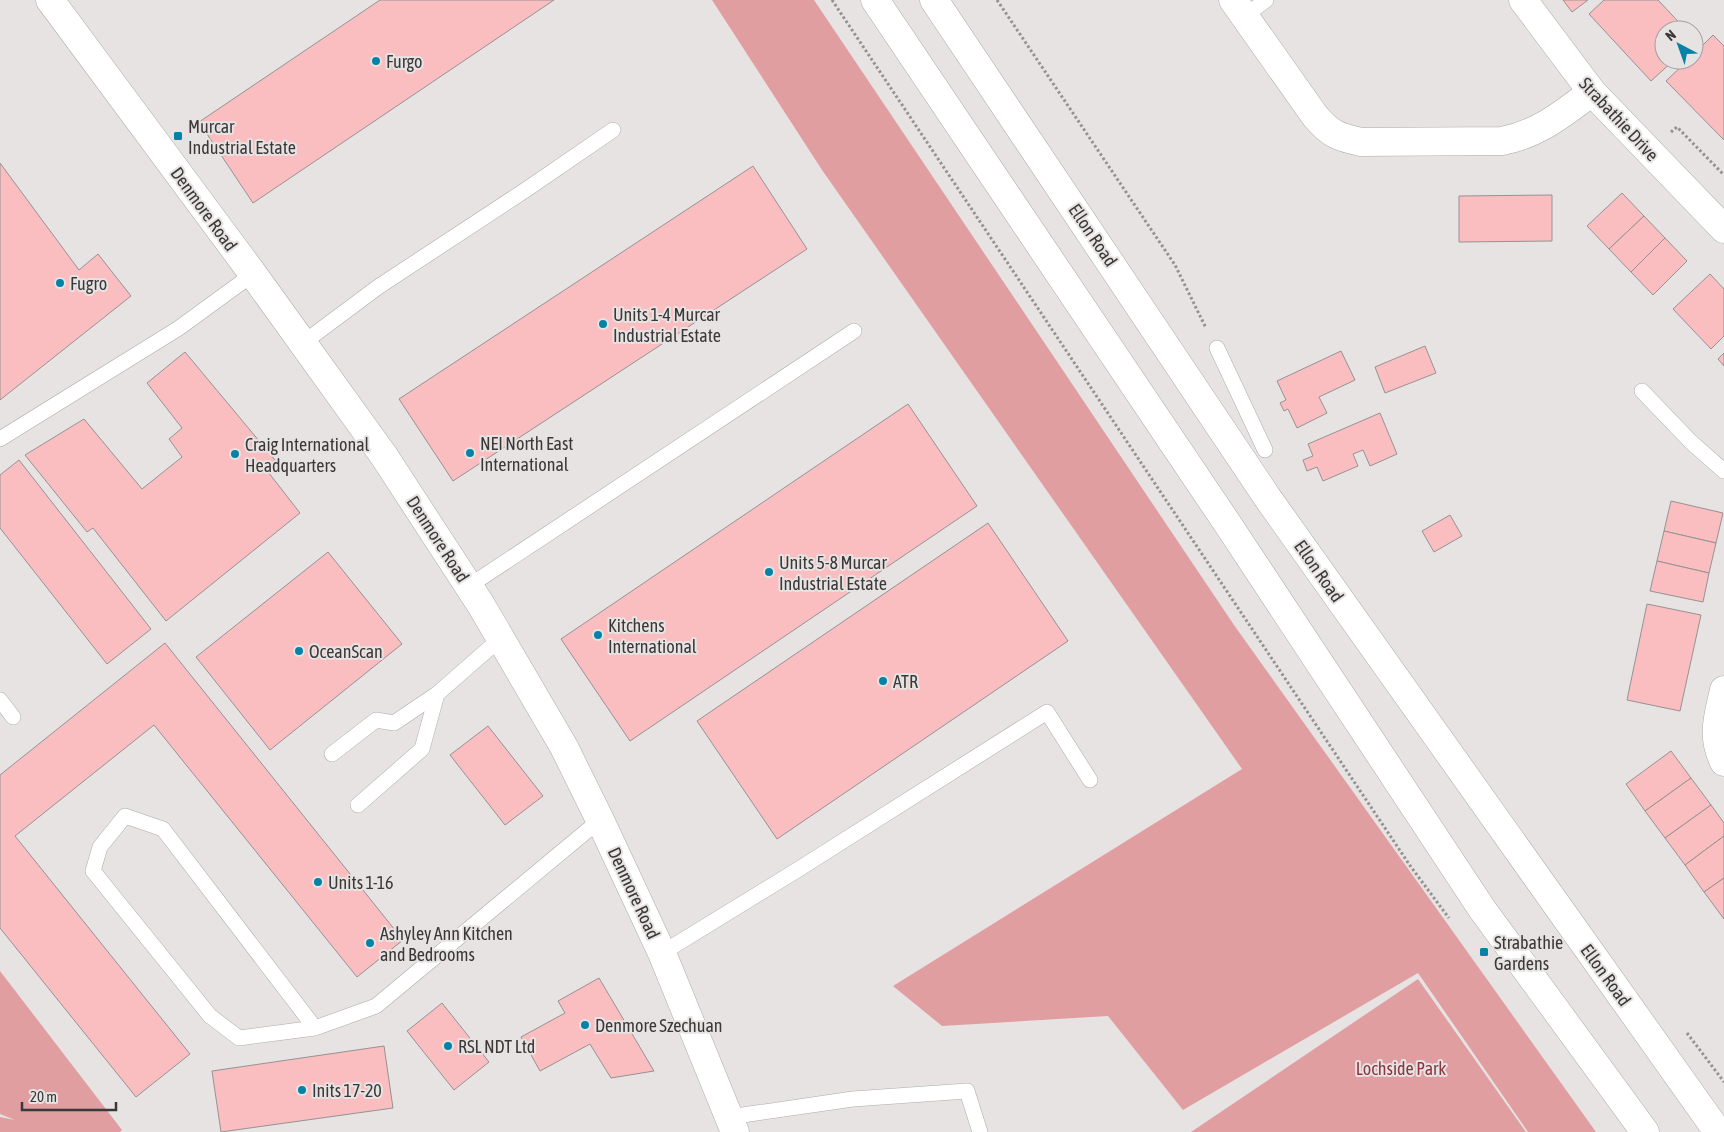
<svg xmlns="http://www.w3.org/2000/svg" width="1724" height="1132" viewBox="0 0 1724 1132" font-family="'Asap Condensed',sans-serif">
	<rect width="100%" height="100%" fill="#e7e3e3"/>
	<g fill="#e19ea1">
		<path d="M 712,0 L 814,0 L 1234,625 L 1596,1132 L 1528,1132 L 1418,973 L 1183,1110 L 1108,1016 L 942,1026 L 893,986 L 1242,769 L 822,170 Z"/>
		<path d="M 0,971 L 122,1130 L 120,1132 L 0,1132 L 0,1117 L 15,1120 L 0,1114 Z"/>
		<path d="M 1418,979 L 1526,1132 L 1191,1132 Z"/>
	</g>
	<g fill="#fabec0" stroke="#969292">
		<path d="M 380,0 L 554,0 L 253,203 L 199,122 Z"/>
		<path d="M 1563,0 L 1588,0 L 1572,12 Z"/>
		<path d="M 1604,0 L 1658,0 L 1686,30 L 1664,30 L 1664,60 L 1674,60 L 1651,81 L 1589,14 Z"/>
		<path d="M 1713,35 L 1724,46 L 1724,140 L 1666,81 L 1688,60 L 1694,60 L 1694,54 Z"/>
		<path d="M 0,163 L 79,270 L 98,254 L 131,296 L 0,400 Z"/>
		<path d="M 753,166 L 807,249 L 453,481 L 399,399 Z"/>
		<path d="M 1622,193 L 1644,216 L 1609,249 L 1587,226 Z"/>
		<path d="M 1552,195 L 1552,241 L 1459,242 L 1459,196 Z"/>
		<path d="M 1644,216 L 1665,238 L 1631,272 L 1609,249 Z"/>
		<path d="M 1665,238 L 1687,261 L 1653,295 L 1631,272 Z"/>
		<path d="M 1710,274 L 1724,289 L 1724,336 L 1711,349 L 1673,309 Z"/>
		<path d="M 1425,346 L 1436,373 L 1385,393 L 1375,367 Z"/>
		<path d="M 1341,351 L 1355,380 L 1319,397 L 1327,413 L 1297,428 L 1288,409 L 1284,411 L 1280,403 L 1286,400 L 1277,381 Z"/>
		<path d="M 185,352 L 275,460 L 265,468 L 300,513 L 166,621 L 93,528 L 87,532 L 25,455 L 84,419 L 142,489 L 182,457 L 169,439 L 182,428 L 147,383 Z"/>
		<path d="M 1724,353 L 1724,366 L 1718,359 Z"/>
		<path d="M 908,404 L 977,506 L 630,741 L 561,639 Z"/>
		<path d="M 1380,413 L 1397,454 L 1370,466 L 1363,450 L 1353,454 L 1358,466 L 1323,481 L 1317,467 L 1307,471 L 1303,460 L 1313,456 L 1308,444 Z"/>
		<path d="M 19,460 L 151,629 L 107,664 L 0,528 L 0,475 Z"/>
		<path d="M 1671,501 L 1723,513 L 1716,543 L 1664,531 Z"/>
		<path d="M 1450,515 L 1462,536 L 1434,552 L 1422,531 Z"/>
		<path d="M 988,523 L 1068,641 L 777,839 L 697,721 Z"/>
		<path d="M 1664,531 L 1716,543 L 1709,573 L 1657,561 Z"/>
		<path d="M 328,552 L 402,644 L 270,750 L 196,657 Z"/>
		<path d="M 1657,561 L 1709,573 L 1703,602 L 1650,591 Z"/>
		<path d="M 1647,604 L 1701,615 L 1680,711 L 1627,700 Z"/>
		<path d="M 165,643 L 403,940 L 357,977 L 154,725 L 15,836 L 190,1054 L 136,1097 L 0,928 L 0,775 Z"/>
		<path d="M 488,726 L 543,796 L 505,825 L 450,755 Z"/>
		<path d="M 1671,751 L 1691,778 L 1645,811 L 1626,784 Z"/>
		<path d="M 1691,778 L 1711,805 L 1665,838 L 1645,811 Z"/>
		<path d="M 1711,805 L 1724,823 L 1724,836 L 1685,865 L 1665,838 Z"/>
		<path d="M 1724,836 L 1724,878 L 1704,892 L 1685,865 Z"/>
		<path d="M 1724,878 L 1724,919 L 1704,892 Z"/>
		<path d="M 599,978 L 654,1071 L 611,1078 L 590,1044 L 540,1071 L 521,1037 L 565,1013 L 558,1001 Z"/>
		<path d="M 442,1003 L 489,1062 L 454,1090 L 407,1031 Z"/>
		<path d="M 384,1046 L 393,1108 L 221,1132 L 212,1071 Z"/>
	</g>
	<g fill="none" stroke-linecap="round" stroke-linejoin="round">
		<g stroke="#afaaaa" stroke-width="16">
			<g id="service">
				<path d="M 1245,16 L 1266,0"/>
				<path d="M 303,343 L 378,287 L 527,189 L 613,130"/>
				<path d="M 1217,348 L 1265,450"/>
				<path d="M 1642,391 L 1691,442 L 1724,471"/>
				<path d="M 0,439 L 179,328 L 253,274"/>
				<path d="M 469,586 L 854,331"/>
				<path d="M 0,700 L 13,717"/>
				<path d="M 332,754 L 376,720 L 394,723 L 437,694"/>
				<path d="M 358,805 L 422,749 L 437,694 L 501,638"/>
				<path d="M 662,953 L 794,872 L 1047,712 L 1090,780"/>
				<path d="M 315,1028 L 163,829 L 125,816 L 100,847 L 93,871 L 210,1016 L 239,1038 L 315,1028 L 376,1006 L 600,820"/>
				<path d="M 729,1117 L 853,1099 L 967,1091 L 980,1132"/>
			</g>
		</g>
		<g stroke="#afaaaa" stroke-width="29">
			<g id="minor">
				<path d="M 1233,0 L 1315,116 C 1330,134 1338,137 1361,142 L 1502,141 C 1539,134 1562,114 1592,92"/>
				<path d="M 1523,0 L 1592,92 L 1724,229"/>
				<path d="M 1724,690 C 1718,717 1711,736 1724,762"/>
			</g>
		</g>
		<g stroke="#afaaaa" stroke-width="29">
			<path id="tertiary" d="M 50,0 L 253,274 L 384,456 L 481,605 L 564,747 L 600,820 L 662,953 L 735,1132"/>
		</g>
		<g stroke="#afaaaa" stroke-width="29">
			<g id="primary">
				<path d="M 875,0 L 1229,526 L 1482,909 L 1645,1132"/>
				<path d="M 934,0 L 1267,497 L 1718,1132"/>
			</g>
		</g>
		<g stroke="#949191" stroke-width="3" stroke-dasharray="2.5 2.5" stroke-linecap="butt">
			<path d="M 832,0 L 1411,867 L 1449,918"/>
			<path d="M 997,0 L 1175,265 L 1206,328"/>
			<path d="M 1671,132 L 1677,127 L 1724,175"/>
			<path d="M 1687,1033 L 1724,1082"/>
		</g>
		<use href="#service" stroke="#fff" stroke-width="15"/>
		<use href="#minor" stroke="#fff" stroke-width="28"/>
		<use href="#tertiary" stroke="#fff" stroke-width="28"/>
		<use href="#primary" stroke="#fff" stroke-width="28"/>
	</g>
	<g fill="#0583a7" stroke="#e7e3e3" stroke-width="2">
		<circle cx="376" cy="61" r="5"/>
		<rect x="173" y="131" width="10" height="10" rx="2.5"/>
		<circle cx="60" cy="283" r="5"/>
		<circle cx="603" cy="324" r="5"/>
		<circle cx="470" cy="453" r="5"/>
		<circle cx="235" cy="454" r="5"/>
		<circle cx="769" cy="572" r="5"/>
		<circle cx="598" cy="635" r="5"/>
		<circle cx="299" cy="651" r="5"/>
		<circle cx="883" cy="681" r="5"/>
		<circle cx="318" cy="882" r="5"/>
		<circle cx="370" cy="943" r="5"/>
		<rect x="1479" y="947" width="10" height="10" rx="2.5"/>
		<circle cx="585" cy="1025" r="5"/>
		<circle cx="448" cy="1046" r="5"/>
		<circle cx="302" cy="1090" r="5"/>
	</g>
	<g text-anchor="middle" dominant-baseline="central" stroke-width="4" stroke-linejoin="round" paint-order="stroke">
		<g font-size="18" fill="#3a3838" stroke="#e7e3e3" text-anchor="start">
			<text x="386" y="61">Furgo</text>
			<text x="188" y="126">Murcar<tspan x="188" dy="21">Industrial Estate</tspan></text>
			<text x="70" y="283">Fugro</text>
			<text x="613" y="314">Units 1-4 Murcar<tspan x="613" dy="21">Industrial Estate</tspan></text>
			<text x="480" y="443">NEI North East<tspan x="480" dy="21">International</tspan></text>
			<text x="245" y="444">Craig International<tspan x="245" dy="21">Headquarters</tspan></text>
			<text x="779" y="562">Units 5-8 Murcar<tspan x="779" dy="21">Industrial Estate</tspan></text>
			<text x="608" y="625">Kitchens<tspan x="608" dy="21">International</tspan></text>
			<text x="309" y="651">OceanScan</text>
			<text x="893" y="681">ATR</text>
			<text x="328" y="882">Units 1-16</text>
			<text x="380" y="933">Ashyley Ann Kitchen<tspan x="380" dy="21">and Bedrooms</tspan></text>
			<text x="1494" y="942">Strabathie<tspan x="1494" dy="21">Gardens</tspan></text>
			<text x="595" y="1025">Denmore Szechuan</text>
			<text x="458" y="1046">RSL NDT Ltd</text>
			<text x="312" y="1090">Inits 17-20</text>
		</g>
		<g font-size="18" fill="#3a3838" stroke="#e7e3e3">
			<text transform="translate(1619 119) rotate(47)">Strabathie Drive</text>
			<text transform="translate(204 209) rotate(54)">Denmore Road</text>
			<text transform="translate(1093 235) rotate(56)">Ellon Road</text>
			<text transform="translate(438 539) rotate(57)">Denmore Road</text>
			<text transform="translate(1319 571) rotate(55)">Ellon Road</text>
			<text transform="translate(634 893) rotate(65)">Denmore Road</text>
			<text transform="translate(1606 975) rotate(54)">Ellon Road</text>
		</g>
		<g font-size="18" fill="#8d3640" stroke="#e7e3e3">
			<text x="1401" y="1068">Lochside Park</text>
		</g>
	</g>
	<g transform="translate(1679 45) rotate(319)"><circle r="24" fill="#e7e3e3" stroke="#a29f9f"/>
	<path d="M0-4L9 19L0 12L-9 19Z" fill="#0583a7"/>
	<text y="-8" font-size="14" font-weight="bold" text-anchor="middle" fill="#3a3838">N</text>
	</g>
	<path d="M22 1102v8h94v-8" fill="none" stroke="#3a3838" stroke-width="2.5"/>
	<text x="30" y="1102" font-size="15" fill="#3a3838" stroke="#e7e3e3" stroke-width="4" paint-order="stroke">20 m</text>
</svg>
